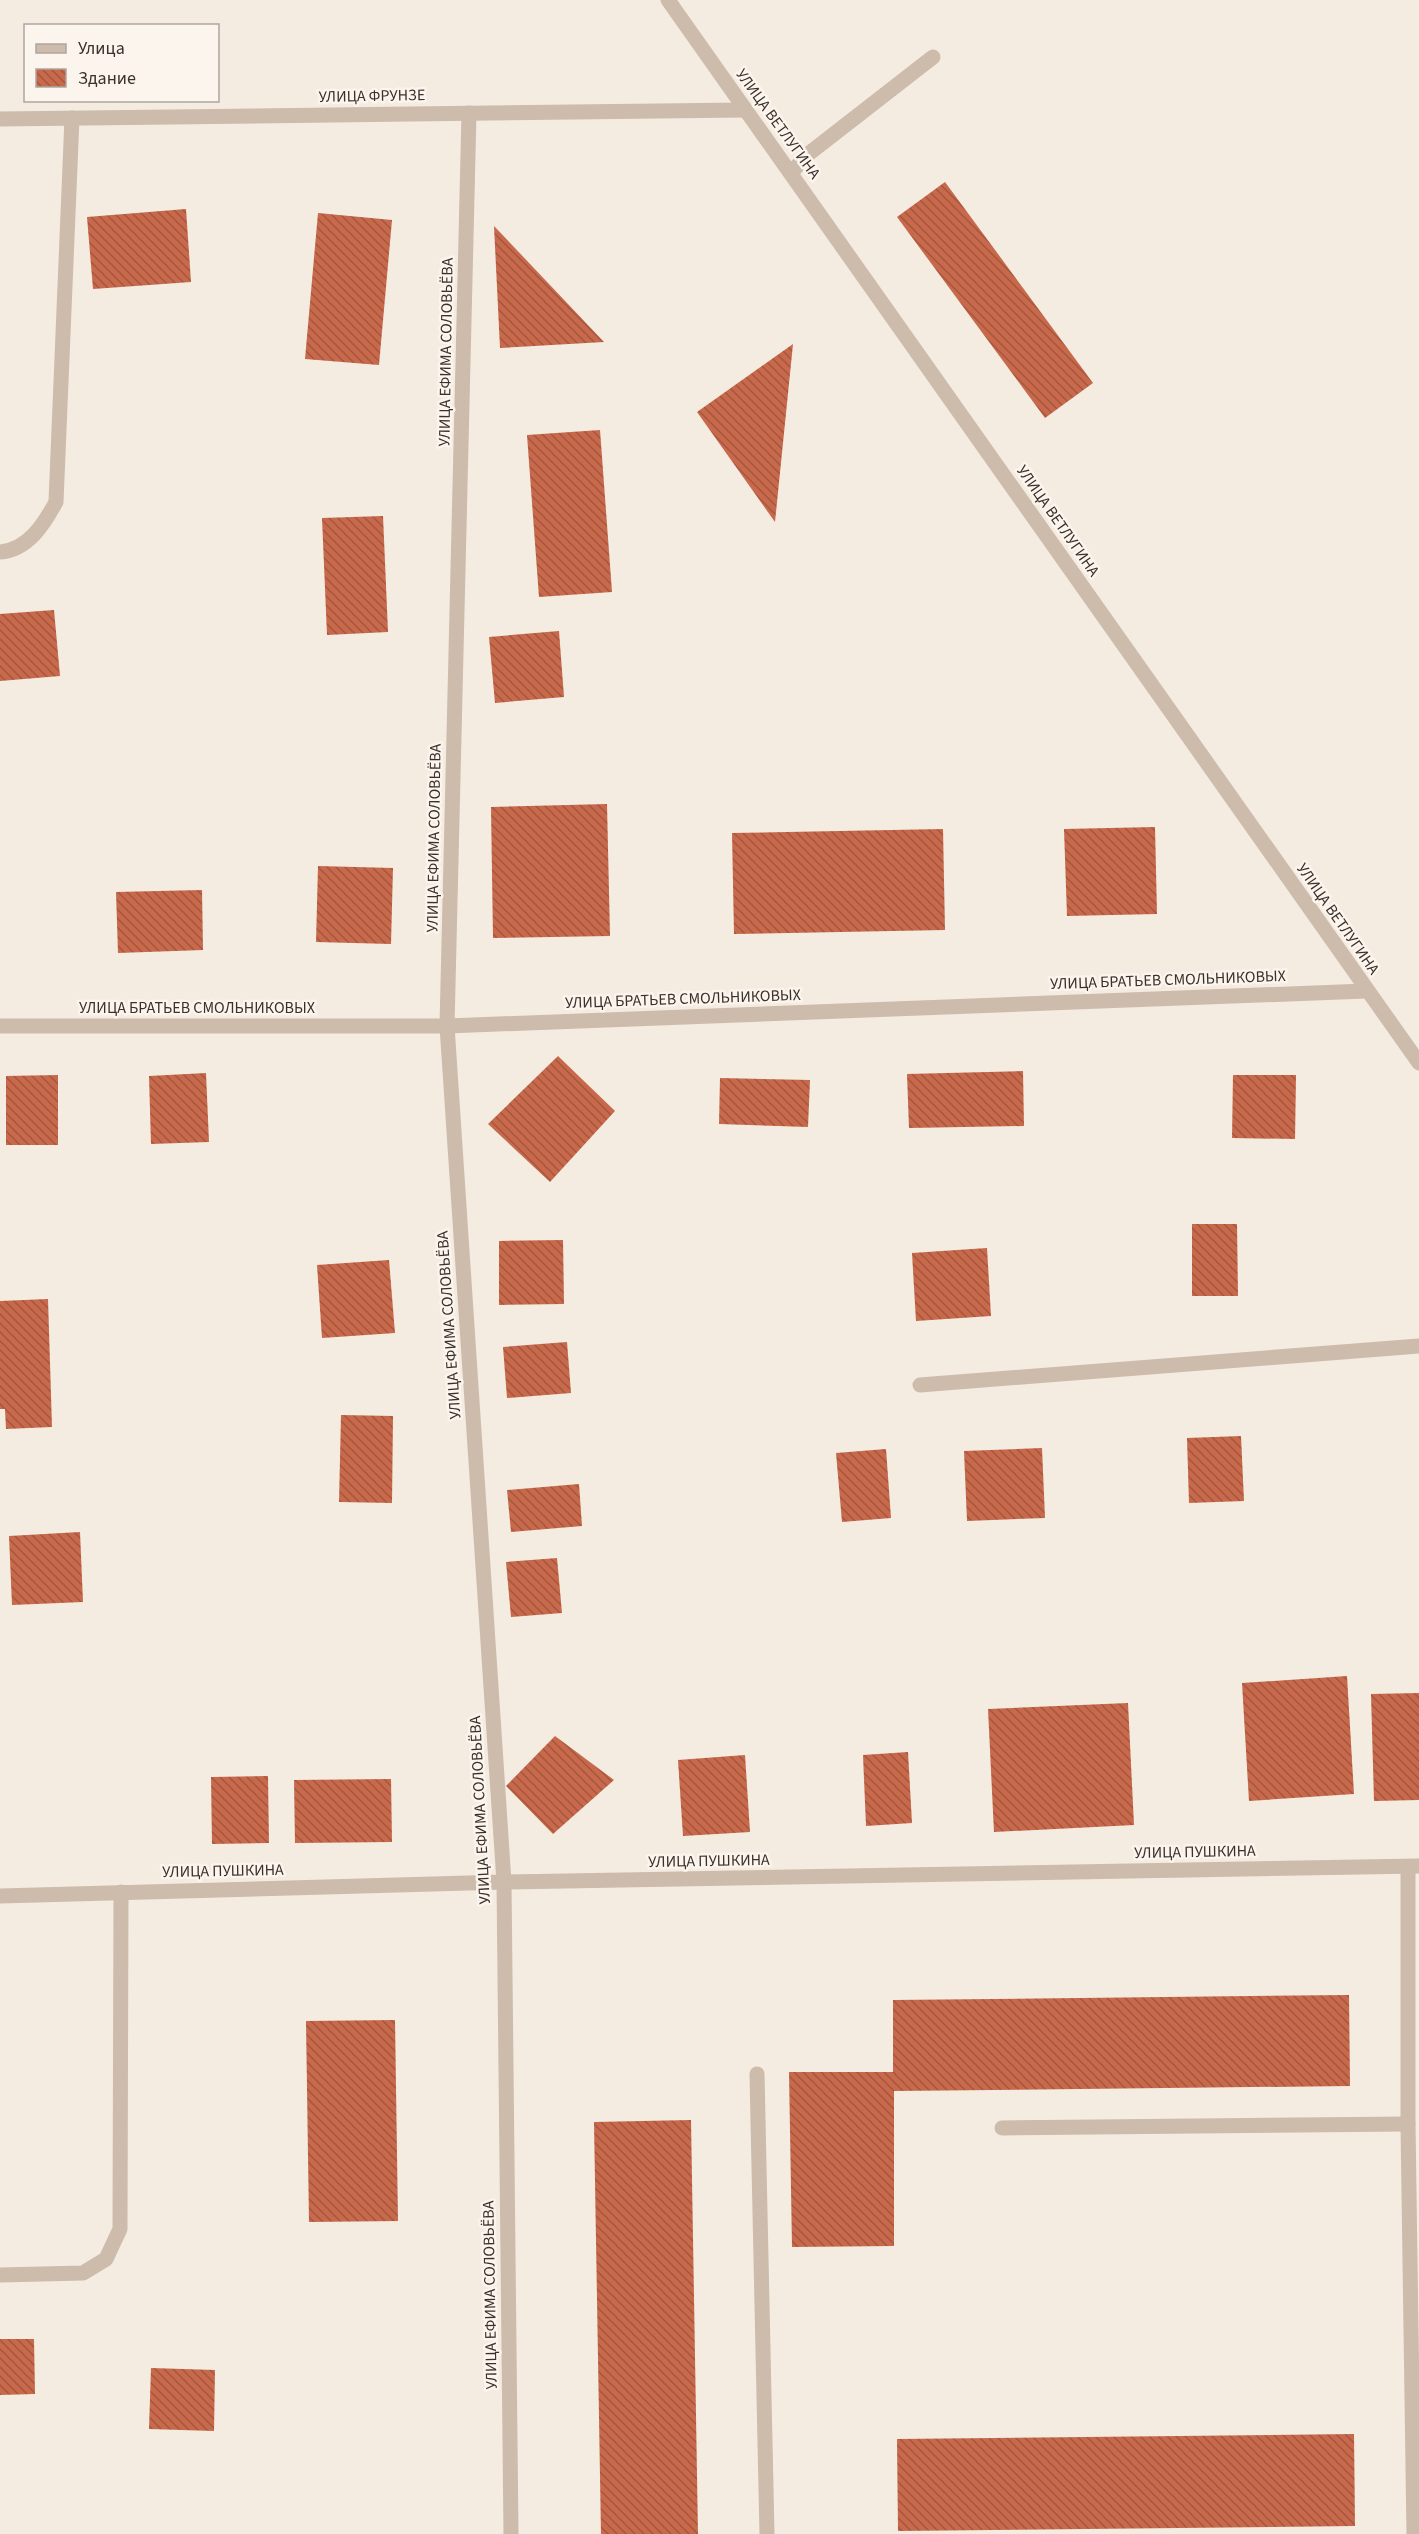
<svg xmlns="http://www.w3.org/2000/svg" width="1419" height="2534" viewBox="0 0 1419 2534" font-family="'Source Sans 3',sans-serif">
	<defs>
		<pattern id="building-back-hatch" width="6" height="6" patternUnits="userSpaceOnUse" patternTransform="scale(1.5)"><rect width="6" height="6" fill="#c8694b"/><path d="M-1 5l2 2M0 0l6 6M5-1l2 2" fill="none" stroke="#a4573f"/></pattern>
	</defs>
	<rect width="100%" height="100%" fill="#f4ebe1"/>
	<g fill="url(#building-back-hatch)">
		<path d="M 945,182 L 1093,383 L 1045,418 L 897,217 Z"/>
		<path d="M 186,209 L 191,282 L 93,289 L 87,217 Z"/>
		<path d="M 318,213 L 392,220 L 379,365 L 305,359 Z"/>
		<path d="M 494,226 L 604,342 L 500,348 Z"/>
		<path d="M 793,344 L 775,522 L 697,412 Z"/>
		<path d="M 600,430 L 612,592 L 539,597 L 527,435 Z"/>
		<path d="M 383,516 L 388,632 L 327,635 L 322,518 Z"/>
		<path d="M 54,610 L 60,676 L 0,681 L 0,614 Z"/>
		<path d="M 559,631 L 564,697 L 495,703 L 489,637 Z"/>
		<path d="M 607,804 L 610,936 L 493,938 L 491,807 Z"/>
		<path d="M 1155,827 L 1157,914 L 1067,916 L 1064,829 Z"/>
		<path d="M 943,829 L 945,930 L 734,934 L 732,833 Z"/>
		<path d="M 318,866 L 393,868 L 391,944 L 316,942 Z"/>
		<path d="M 202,890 L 203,950 L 118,953 L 116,892 Z"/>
		<path d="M 558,1056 L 615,1111 L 550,1182 L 488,1124 Z"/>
		<path d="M 1023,1071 L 1024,1126 L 909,1128 L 907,1074 Z"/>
		<path d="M 206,1073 L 209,1142 L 151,1144 L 149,1076 Z"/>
		<path d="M 58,1075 L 58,1145 L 6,1145 L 6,1076 Z"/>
		<path d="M 1233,1075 L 1296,1075 L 1295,1139 L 1232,1138 Z"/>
		<path d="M 720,1078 L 810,1080 L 808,1127 L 719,1124 Z"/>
		<path d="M 1192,1224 L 1237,1224 L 1238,1296 L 1192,1296 Z"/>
		<path d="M 563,1240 L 564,1304 L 499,1305 L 499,1241 Z"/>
		<path d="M 987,1248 L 991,1316 L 916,1321 L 912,1253 Z"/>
		<path d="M 389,1260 L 395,1333 L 322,1338 L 317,1265 Z"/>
		<path d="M 48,1299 L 52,1427 L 6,1429 L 5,1409 L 0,1409 L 0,1301 Z"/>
		<path d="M 567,1342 L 571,1393 L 507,1398 L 503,1347 Z"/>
		<path d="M 341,1415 L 393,1416 L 392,1503 L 339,1502 Z"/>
		<path d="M 1241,1436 L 1244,1501 L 1189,1503 L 1187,1438 Z"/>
		<path d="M 1042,1448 L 1045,1518 L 967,1521 L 964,1451 Z"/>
		<path d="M 886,1449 L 891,1518 L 842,1522 L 836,1453 Z"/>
		<path d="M 579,1484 L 582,1526 L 511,1532 L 507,1490 Z"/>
		<path d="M 80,1532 L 83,1602 L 12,1605 L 9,1536 Z"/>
		<path d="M 557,1558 L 562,1613 L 511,1617 L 506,1562 Z"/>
		<path d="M 1347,1676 L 1354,1794 L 1249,1801 L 1242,1683 Z"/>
		<path d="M 1419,1693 L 1419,1800 L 1374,1801 L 1371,1694 Z"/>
		<path d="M 1128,1703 L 1134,1825 L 994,1832 L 988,1709 Z"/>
		<path d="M 555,1736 L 614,1780 L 553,1834 L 506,1786 Z"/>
		<path d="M 908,1752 L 912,1823 L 866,1826 L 863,1755 Z"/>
		<path d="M 745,1755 L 750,1832 L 683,1836 L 678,1760 Z"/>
		<path d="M 268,1776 L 269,1843 L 212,1844 L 211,1777 Z"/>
		<path d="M 391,1779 L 392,1842 L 295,1843 L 294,1780 Z"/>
		<path d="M 1349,1995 L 1350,2086 L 894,2091 L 894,2246 L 792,2247 L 789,2072 L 893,2072 L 893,2000 Z"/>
		<path d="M 395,2020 L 398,2221 L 309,2222 L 306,2021 Z"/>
		<path d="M 691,2120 L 698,2534 L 601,2534 L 594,2122 Z"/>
		<path d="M 0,2339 L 34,2339 L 35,2394 L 0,2395 Z"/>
		<path d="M 151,2368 L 215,2370 L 214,2431 L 149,2429 Z"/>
		<path d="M 1354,2434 L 1355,2526 L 898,2531 L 897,2439 Z"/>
	</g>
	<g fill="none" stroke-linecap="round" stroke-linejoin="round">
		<g stroke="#cdbbac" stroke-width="15">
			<path d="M 668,0 L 1419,1063"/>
			<path d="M 469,113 L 447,1026 L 504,1882 L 511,2534"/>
			<path d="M 0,119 L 744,110"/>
			<path d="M 792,172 L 807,155 L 933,57"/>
			<path d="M 0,552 C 28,550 44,524 56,502 L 72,118"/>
			<path d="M 0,1026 L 447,1026 L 1366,991"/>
			<path d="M 920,1385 L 1419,1346"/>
			<path d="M 1408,1867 L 1408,2124 L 1414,2534"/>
			<path d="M 0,1896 L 504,1882 L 1419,1866"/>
			<path d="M 757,2074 L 767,2534"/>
			<path d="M 1002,2128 L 1408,2124"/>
			<path d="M 0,2275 L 83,2273 L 106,2259 L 120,2229 L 121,1892"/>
		</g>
	</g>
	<g text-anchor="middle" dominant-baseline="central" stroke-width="5" stroke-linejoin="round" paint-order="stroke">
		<g font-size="16" fill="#3b302b" stroke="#fbf5ee">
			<text transform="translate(372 96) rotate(-1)">УЛИЦА ФРУНЗЕ</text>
			<text transform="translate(778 124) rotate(54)">УЛИЦА ВЕТЛУГИНА</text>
			<text transform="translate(446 352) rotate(-89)">УЛИЦА ЕФИМА СОЛОВЬЁВА</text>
			<text transform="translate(1058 521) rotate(55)">УЛИЦА ВЕТЛУГИНА</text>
			<text transform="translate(434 838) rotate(-89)">УЛИЦА ЕФИМА СОЛОВЬЁВА</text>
			<text transform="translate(1338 919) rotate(55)">УЛИЦА ВЕТЛУГИНА</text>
			<text transform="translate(1168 980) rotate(-2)">УЛИЦА БРАТЬЕВ СМОЛЬНИКОВЫХ</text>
			<text transform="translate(683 999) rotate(-2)">УЛИЦА БРАТЬЕВ СМОЛЬНИКОВЫХ</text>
			<text x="197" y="1008">УЛИЦА БРАТЬЕВ СМОЛЬНИКОВЫХ</text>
			<text transform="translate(449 1325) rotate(-94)">УЛИЦА ЕФИМА СОЛОВЬЁВА</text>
			<text transform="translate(480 1810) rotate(-93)">УЛИЦА ЕФИМА СОЛОВЬЁВА</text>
			<text transform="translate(1195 1852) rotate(-1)">УЛИЦА ПУШКИНА</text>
			<text transform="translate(709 1861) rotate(-1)">УЛИЦА ПУШКИНА</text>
			<text transform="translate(223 1871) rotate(-1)">УЛИЦА ПУШКИНА</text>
			<text transform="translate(490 2295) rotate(-91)">УЛИЦА ЕФИМА СОЛОВЬЁВА</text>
		</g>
	</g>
	<rect x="24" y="24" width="195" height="78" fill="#fbf5ee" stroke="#aea6a0" stroke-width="1.5"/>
	<rect x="36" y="44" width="30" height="9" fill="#cdbbac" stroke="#aea6a0" stroke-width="1.5"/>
	<text x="78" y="54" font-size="18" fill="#3b302b">Улица</text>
	<rect x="36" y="69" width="30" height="18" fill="url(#building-back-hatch)" stroke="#aea6a0" stroke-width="1.5"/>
	<text x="78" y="84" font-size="18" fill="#3b302b">Здание</text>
</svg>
